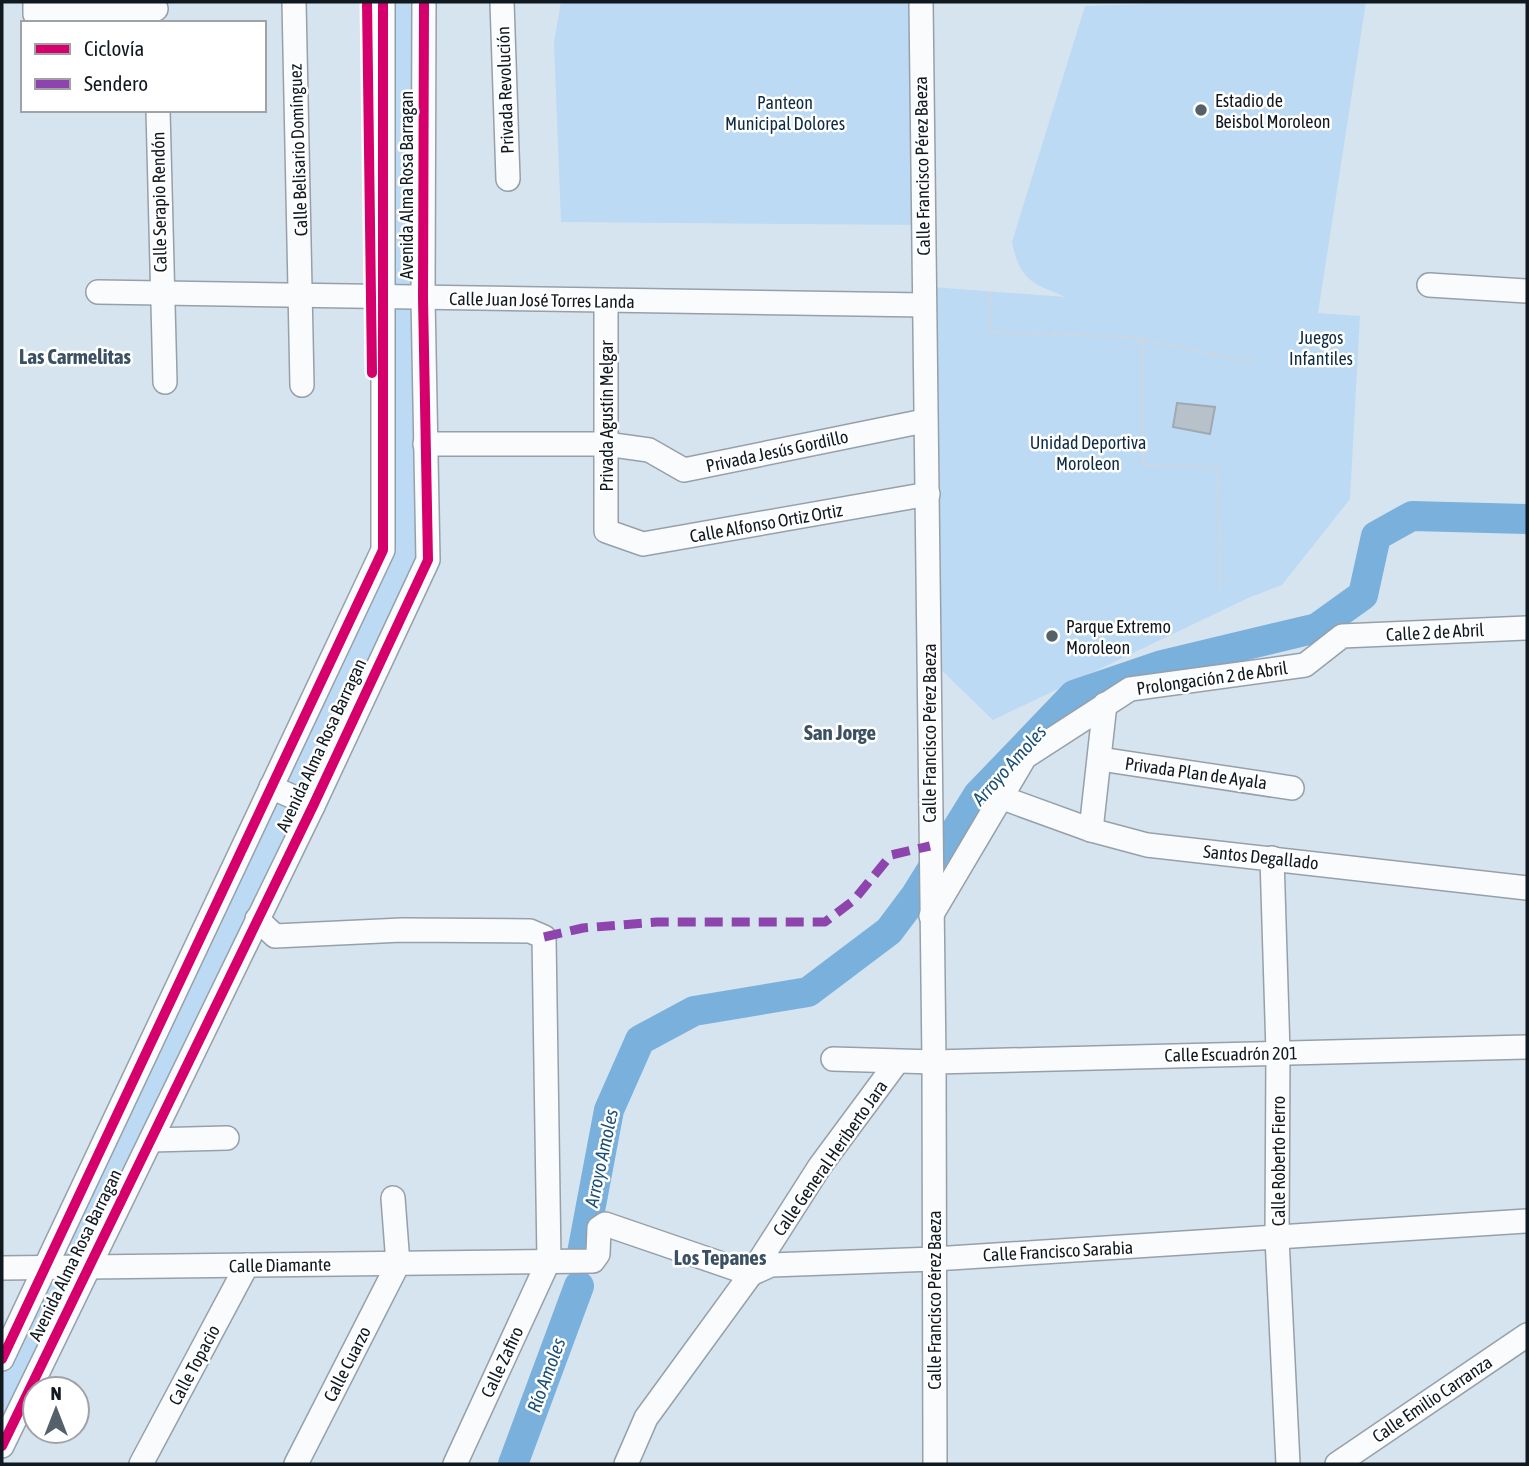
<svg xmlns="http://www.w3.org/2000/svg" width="1529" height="1466" viewBox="0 0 1529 1466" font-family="'Asap Condensed',sans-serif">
	<rect width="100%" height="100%" fill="#d6e4f0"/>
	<g fill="#bcdaf3">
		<path d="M 383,2 L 424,2 L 426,559 L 2,1462 L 2,1360 L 383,550 Z"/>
		<path d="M 561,2 L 921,2 L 923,225 L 561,222 L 554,42 Z"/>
		<path d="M 1221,2 L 1366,2 L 1318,313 L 1360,316 L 1350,499 L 1282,585 L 1248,598 L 993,720 L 934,663 L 932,287 L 1066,297 C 1033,284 1020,281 1012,242 L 1085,6 Z"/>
	</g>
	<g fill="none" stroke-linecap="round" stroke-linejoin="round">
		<g stroke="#7ab0dc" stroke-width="30">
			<path d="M 582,1253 L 609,1110 L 640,1040 L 694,1011 L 808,992 L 889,931 L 916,895 L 978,795 L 1074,695 L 1162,665 L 1317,628 L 1363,595 L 1376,536 L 1412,516 L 1527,519"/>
			<path d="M 513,1464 L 579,1286"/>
		</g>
	</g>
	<path fill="#b6c1ca" stroke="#9ea9b2" stroke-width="2" d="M 1177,403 L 1215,407 L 1210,434 L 1173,427 Z"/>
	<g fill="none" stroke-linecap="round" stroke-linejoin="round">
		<g stroke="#96a0a9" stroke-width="26">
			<g id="minor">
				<path d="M 35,2 L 35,14 L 156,9"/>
				<path d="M 294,2 L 302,385"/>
				<path d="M 502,2 L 508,179"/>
				<path d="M 921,2 L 934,1062 L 935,1464"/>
				<path d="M 158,110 L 165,382"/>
				<path d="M 1429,285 L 1527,291"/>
				<path d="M 98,292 L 924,305"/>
				<path d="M 606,302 L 606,531 L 643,544 L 928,494"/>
				<path d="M 425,444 L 606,444 L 649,450 L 684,470 L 924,421"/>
				<path d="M 1100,759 L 1292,788"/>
				<path d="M 271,787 L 313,806"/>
				<path d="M 1000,797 L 1091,830 L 1147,845 L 1527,888"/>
				<path d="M 1091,830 L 1105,704"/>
				<path d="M 1272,858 L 1278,1052 L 1277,1238 L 1288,1464"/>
				<path d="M 931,916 L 1025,757 L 1130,689 L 1305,665 L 1342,636 L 1527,628"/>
				<path d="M 257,919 L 275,936 L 402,930 L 530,931 L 544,937 L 549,1260 L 455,1464"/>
				<path d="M 833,1059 L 934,1062 L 1527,1047"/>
				<path d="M 151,1140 L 227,1138"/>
				<path d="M 2,1268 L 593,1261 L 598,1254 L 599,1228 L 605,1224 L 751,1274 L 771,1265 L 934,1259 L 1527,1221"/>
				<path d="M 2,1359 L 383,550 L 383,2"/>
				<path d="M 2,1446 L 313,806 L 428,560 L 423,298 L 424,2"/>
				<path d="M 141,1464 L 247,1265"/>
				<path d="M 296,1464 L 398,1264 L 393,1198"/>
				<path d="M 626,1464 L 646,1418 L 751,1274 L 820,1166 L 897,1062"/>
				<path d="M 1337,1464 L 1527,1335"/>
			</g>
		</g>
		<g stroke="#d3d6da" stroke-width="2.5" stroke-dasharray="5 3.5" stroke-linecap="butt">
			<path d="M 990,293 L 989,332 L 1129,337 L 1256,363"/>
			<path d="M 1142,340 L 1143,465 L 1218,468 L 1220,587"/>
		</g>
		<use href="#minor" stroke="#f9fbfd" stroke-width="23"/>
		<path stroke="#8e44ad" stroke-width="9" stroke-dasharray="18 9" stroke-linecap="butt" d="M 544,937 L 583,928 L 657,922 L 825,922 L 854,900 L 891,855 L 930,846"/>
		<g stroke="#fff" stroke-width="15">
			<g id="cycleway">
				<path d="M 367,2 L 372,373"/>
				<path d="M 2,1359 L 383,550 L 383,2"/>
				<path d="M 2,1446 L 313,806 L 428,560 L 423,298 L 424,2"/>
			</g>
		</g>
		<use href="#cycleway" stroke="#d6006c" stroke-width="10"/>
	</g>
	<g fill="#556069" stroke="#fff" stroke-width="2.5">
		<circle cx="1201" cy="110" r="7"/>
		<circle cx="1052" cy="636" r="7"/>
	</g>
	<g text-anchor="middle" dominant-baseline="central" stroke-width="5" stroke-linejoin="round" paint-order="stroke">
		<g font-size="18" fill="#101920" stroke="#fff">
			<text transform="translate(505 90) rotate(-92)">Privada Revolución</text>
			<text transform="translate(298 150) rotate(-92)">Calle Belisario Domínguez</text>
			<text transform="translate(922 166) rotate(-91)">Calle Francisco Pérez Baeza</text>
			<text transform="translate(406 185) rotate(-90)">Avenida Alma Rosa Barragan</text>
			<text transform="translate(159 202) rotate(-91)">Calle Serapio Rendón</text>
			<text transform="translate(542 300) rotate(1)">Calle Juan José Torres Landa</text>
			<text transform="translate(606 416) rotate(-90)">Privada Agustín Melgar</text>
			<text transform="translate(777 451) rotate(-12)">Privada Jesús Gordillo</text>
			<text transform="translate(766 523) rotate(-10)">Calle Alfonso Ortiz Ortiz</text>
			<text transform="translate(1435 632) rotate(-3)">Calle 2 de Abril</text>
			<text transform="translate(1212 678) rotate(-8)">Prolongación 2 de Abril</text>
			<text transform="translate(929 733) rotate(-90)">Calle Francisco Pérez Baeza</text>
			<text transform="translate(321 745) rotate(-65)">Avenida Alma Rosa Barragan</text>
			<text transform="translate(1196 773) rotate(8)">Privada Plan de Ayala</text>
			<text transform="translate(1261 857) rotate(6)">Santos Degallado</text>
			<text transform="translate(1231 1054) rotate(-1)">Calle Escuadrón 201</text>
			<text transform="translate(830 1158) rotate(-55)">Calle General Heriberto Jara</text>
			<text transform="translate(1278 1161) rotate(-90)">Calle Roberto Fierro</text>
			<text transform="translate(1058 1251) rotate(-3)">Calle Francisco Sarabia</text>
			<text transform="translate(75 1255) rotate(-64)">Avenida Alma Rosa Barragan</text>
			<text transform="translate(280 1265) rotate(-1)">Calle Diamante</text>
			<text transform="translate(934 1300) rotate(-90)">Calle Francisco Pérez Baeza</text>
			<text transform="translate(502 1362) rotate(-65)">Calle Zafiro</text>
			<text transform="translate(347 1364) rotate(-63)">Calle Cuarzo</text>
			<text transform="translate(194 1365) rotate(-62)">Calle Topacio</text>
			<text transform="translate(1432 1399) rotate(-34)">Calle Emilio Carranza</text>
		</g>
		<g font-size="18" fill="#101920" stroke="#fff" text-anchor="start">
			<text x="1215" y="100">Estadio de<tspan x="1215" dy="21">Beisbol Moroleon</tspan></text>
			<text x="1066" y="626">Parque Extremo<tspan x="1066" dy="21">Moroleon</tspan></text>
		</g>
		<g font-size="18" fill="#0d2c44" stroke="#fff">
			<text x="785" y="102">Panteon<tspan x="785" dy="21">Municipal Dolores</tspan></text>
			<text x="1321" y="337">Juegos<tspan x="1321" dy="21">Infantiles</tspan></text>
			<text x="1088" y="442">Unidad Deportiva<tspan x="1088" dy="21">Moroleon</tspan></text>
		</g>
		<g font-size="19" font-style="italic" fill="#1c5076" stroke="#fff">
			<text transform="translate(1009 765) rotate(-48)">Arroyo Amoles</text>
			<text transform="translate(601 1158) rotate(-78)">Arroyo Amoles</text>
			<text transform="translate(546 1375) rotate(-70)">Río Amoles</text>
		</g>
		<g font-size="21" font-weight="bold" fill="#3b5062" stroke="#fff">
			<text x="75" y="356">Las Carmelitas</text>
			<text x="840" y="732">San Jorge</text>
			<text x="720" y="1257">Los Tepanes</text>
		</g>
	</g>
	<rect width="1529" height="1466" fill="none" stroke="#101920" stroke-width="7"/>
	<rect x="21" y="21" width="245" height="91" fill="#ffffff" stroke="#9fa3a6" stroke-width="2"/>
	<rect x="35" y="44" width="35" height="10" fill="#d6006c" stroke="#9fa3a6" stroke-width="2"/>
	<text x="84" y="56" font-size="21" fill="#101920">Ciclovía</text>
	<rect x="35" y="79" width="35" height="10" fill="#8e44ad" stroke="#9fa3a6" stroke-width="2"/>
	<text x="84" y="91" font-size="21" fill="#101920">Sendero</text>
	<g transform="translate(56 1410)"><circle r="33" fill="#ffffff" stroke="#9fa3a6" stroke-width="2"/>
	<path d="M0-5L12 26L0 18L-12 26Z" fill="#556069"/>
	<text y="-10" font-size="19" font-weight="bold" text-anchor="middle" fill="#101920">N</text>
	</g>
</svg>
